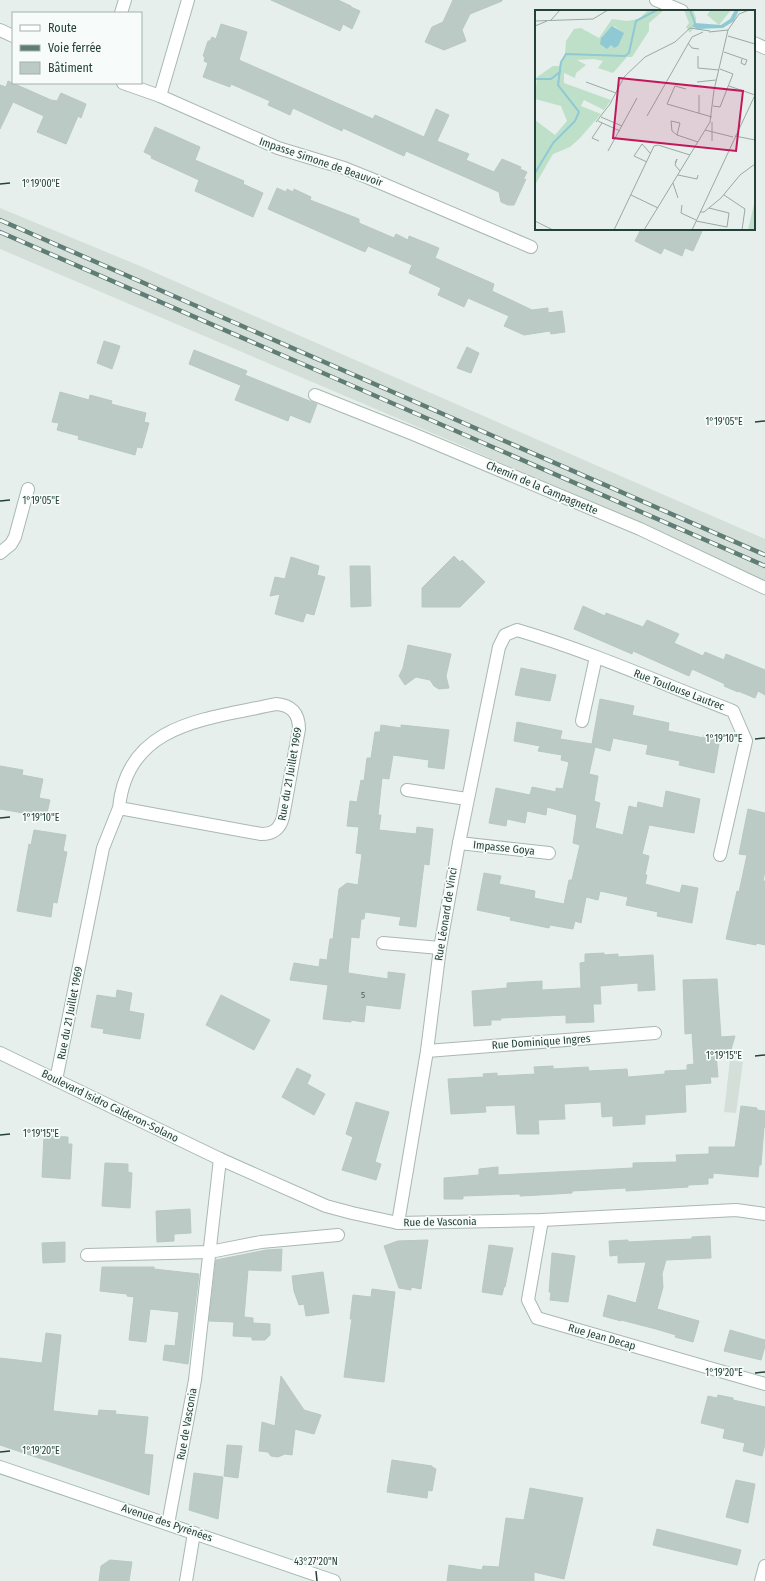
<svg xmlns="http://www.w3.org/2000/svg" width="765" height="1581" viewBox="0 0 765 1581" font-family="'Fira Sans Condensed',sans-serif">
	<rect width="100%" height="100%" fill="#e6efeb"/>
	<g fill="#d4dfda">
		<path d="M 0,208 L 140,266 L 765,539 L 765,581 L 465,447 L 0,249 Z"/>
		<path d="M 730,1060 L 743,1062 L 736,1113 L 724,1112 Z"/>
	</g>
	<g fill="#bbcac4" stroke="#b8c9c2">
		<path d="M 271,0 L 338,0 L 351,6 L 351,7 L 360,11 L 352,29 L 343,24 L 340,31 Z"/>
		<path d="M 453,0 L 502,0 L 502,1 L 470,14 L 462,30 L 466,41 L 444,50 L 425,42 L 432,27 L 443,22 Z"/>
		<path d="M 221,24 L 247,32 L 239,60 L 373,119 L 375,115 L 424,137 L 436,109 L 449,115 L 437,141 L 469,154 L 466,160 L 494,172 L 502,159 L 521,167 L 520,169 L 527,172 L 523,180 L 526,179 L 514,205 L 508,205 L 501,202 L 499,192 L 406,151 L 404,156 L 343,128 L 342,131 L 293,108 L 290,115 L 268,105 L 270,101 L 231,84 L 230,87 L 203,77 L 208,63 L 204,61 L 205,57 L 203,56 L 208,41 L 210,41 L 212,37 L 216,39 Z"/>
		<path d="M 8,81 L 51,100 L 57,101 L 61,93 L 86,104 L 81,118 L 78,116 L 66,144 L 37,132 L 44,116 L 13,102 L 0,129 L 0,85 L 6,87 Z"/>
		<path d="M 155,127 L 200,147 L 195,160 L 244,181 L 243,184 L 263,193 L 253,217 L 195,191 L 199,180 L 151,158 L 152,156 L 144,152 Z"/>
		<path d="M 277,188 L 286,192 L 287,189 L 293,192 L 294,189 L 311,197 L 310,200 L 359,219 L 359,223 L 394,238 L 396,234 L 408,240 L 409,236 L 439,248 L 435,258 L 494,284 L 492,291 L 532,310 L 548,308 L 548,313 L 562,311 L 565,332 L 551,334 L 550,331 L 524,335 L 504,326 L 509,316 L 468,298 L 464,307 L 438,295 L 441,288 L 409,273 L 412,265 L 368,246 L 365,252 L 268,209 Z"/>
		<path d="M 641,229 L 703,229 L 693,251 L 685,248 L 682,256 L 664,248 L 661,254 L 635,241 Z"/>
		<path d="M 104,341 L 120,346 L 112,369 L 97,363 Z"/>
		<path d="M 467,347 L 479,353 L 471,373 L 457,368 Z"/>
		<path d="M 194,350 L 247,371 L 240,385 L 189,364 Z"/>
		<path d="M 245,375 L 317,404 L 310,423 L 290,415 L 288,421 L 235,400 Z"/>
		<path d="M 60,392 L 89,400 L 90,395 L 112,401 L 111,404 L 146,413 L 144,422 L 149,423 L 142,448 L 137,447 L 135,455 L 78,439 L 79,436 L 57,430 L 59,423 L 52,422 Z"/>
		<path d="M 454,556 L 460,562 L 462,560 L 485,582 L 460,607 L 422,607 L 422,588 Z"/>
		<path d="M 291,557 L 319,566 L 317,575 L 325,577 L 314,615 L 306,613 L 303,622 L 275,614 L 280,594 L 270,596 L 275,577 L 285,579 Z"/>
		<path d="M 350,566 L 370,566 L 371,606 L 351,607 Z"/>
		<path d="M 583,606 L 605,616 L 606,613 L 643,627 L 647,620 L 679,634 L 674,643 L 703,656 L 705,652 L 724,660 L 726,654 L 765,670 L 765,695 L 758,691 L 755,698 L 738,691 L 738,692 L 724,686 L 725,684 L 692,669 L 689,676 L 633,651 L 632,654 L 574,629 Z"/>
		<path d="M 408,645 L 451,654 L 446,676 L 449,688 L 439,689 L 434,686 L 430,680 L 416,677 L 405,685 L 399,676 L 403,668 Z"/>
		<path d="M 521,668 L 556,675 L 550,701 L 515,695 Z"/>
		<path d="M 600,699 L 634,706 L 632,715 L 669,723 L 668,731 L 704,738 L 704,735 L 720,738 L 714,773 L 679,765 L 680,761 L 646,754 L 648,745 L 613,738 L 610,751 L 595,747 L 589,774 L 598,776 L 594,801 L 600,803 L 595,828 L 623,835 L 629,806 L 637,808 L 638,802 L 663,808 L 666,791 L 700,799 L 694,833 L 649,825 L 642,854 L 649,856 L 645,875 L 647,875 L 645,884 L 680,893 L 682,885 L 698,888 L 692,923 L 657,916 L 658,912 L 626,905 L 628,897 L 600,891 L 598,900 L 586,897 L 581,923 L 575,921 L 573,929 L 550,925 L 549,928 L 510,920 L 511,917 L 477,910 L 484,873 L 501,876 L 499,884 L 535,891 L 534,898 L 564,904 L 569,880 L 572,880 L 580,845 L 573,843 L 577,815 L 547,807 L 546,815 L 527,811 L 525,823 L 507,819 L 506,826 L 489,823 L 496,788 L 530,795 L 532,787 L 556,792 L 556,788 L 563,789 L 569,762 L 561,760 L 562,755 L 538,751 L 540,746 L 514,741 L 517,722 L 562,731 L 560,739 L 592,744 Z"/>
		<path d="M 381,725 L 401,728 L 401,725 L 449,730 L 444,769 L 428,767 L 429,760 L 393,755 L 389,779 L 382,778 L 378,815 L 381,815 L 379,830 L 416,834 L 417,827 L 433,829 L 429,865 L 424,864 L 416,927 L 399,925 L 401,917 L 365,912 L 364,919 L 361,919 L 359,938 L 351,937 L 348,973 L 388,979 L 388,972 L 405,974 L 400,1009 L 366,1005 L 364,1022 L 351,1020 L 351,1022 L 323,1019 L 328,985 L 290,980 L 294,963 L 319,967 L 320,959 L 327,960 L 330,939 L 333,939 L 339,889 L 347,883 L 358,885 L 362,854 L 356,853 L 359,827 L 347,826 L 348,818 L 350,801 L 357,802 L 361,780 L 364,781 L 367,758 L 371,758 L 375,732 L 380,732 Z"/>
		<path d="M 0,766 L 23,770 L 22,775 L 43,779 L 39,798 L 50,800 L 46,817 L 0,809 Z"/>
		<path d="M 748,809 L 765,813 L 765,871 L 763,881 L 765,881 L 765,945 L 756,943 L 756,945 L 726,939 L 737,891 L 739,892 L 747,855 L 739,854 Z"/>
		<path d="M 34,830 L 66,835 L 63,851 L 67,852 L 57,903 L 53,902 L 51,917 L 17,911 L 29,844 L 31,845 Z"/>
		<path d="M 604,953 L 604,955 L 618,954 L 618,957 L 653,955 L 655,990 L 638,991 L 638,983 L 600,986 L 601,1004 L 593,1004 L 594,1022 L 566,1023 L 566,1015 L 501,1018 L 501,1020 L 491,1020 L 491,1025 L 474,1026 L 472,991 L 507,988 L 507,983 L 542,981 L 542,990 L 581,988 L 580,963 L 585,962 L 585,954 Z"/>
		<path d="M 717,979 L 721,1037 L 735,1036 L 730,1053 L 716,1053 L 718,1077 L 710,1077 L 711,1083 L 685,1085 L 686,1112 L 645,1115 L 645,1124 L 613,1126 L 613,1116 L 602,1117 L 601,1102 L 564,1104 L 565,1119 L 538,1120 L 539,1134 L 517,1134 L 515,1105 L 485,1106 L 486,1112 L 451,1114 L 448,1079 L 484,1077 L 483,1074 L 497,1073 L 497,1076 L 535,1074 L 534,1067 L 553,1066 L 553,1069 L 588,1067 L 589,1071 L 627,1069 L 628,1077 L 665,1074 L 665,1071 L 687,1070 L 687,1065 L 694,1064 L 692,1033 L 685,1034 L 683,980 Z"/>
		<path d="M 117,990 L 132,993 L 129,1011 L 144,1014 L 140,1039 L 103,1033 L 104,1029 L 91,1027 L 97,995 L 116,998 Z"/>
		<path d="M 221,995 L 270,1020 L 254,1050 L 206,1025 Z"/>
		<path d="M 297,1068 L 311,1075 L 307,1084 L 325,1094 L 314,1115 L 282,1097 Z"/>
		<path d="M 356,1102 L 389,1112 L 375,1162 L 381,1164 L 376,1180 L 342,1170 L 353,1137 L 346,1134 Z"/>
		<path d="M 741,1106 L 757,1108 L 757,1110 L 765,1111 L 765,1128 L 764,1127 L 761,1165 L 759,1165 L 758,1177 L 713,1173 L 713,1178 L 708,1178 L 708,1184 L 688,1185 L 688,1187 L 626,1191 L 626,1188 L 572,1191 L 572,1193 L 539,1195 L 520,1196 L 520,1194 L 463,1196 L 463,1199 L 444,1199 L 444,1178 L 479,1175 L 479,1169 L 498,1167 L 498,1175 L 633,1168 L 633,1163 L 677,1162 L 676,1155 L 709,1154 L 709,1147 L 735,1147 Z"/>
		<path d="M 44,1136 L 68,1137 L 68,1144 L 72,1144 L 70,1179 L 42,1177 Z"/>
		<path d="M 105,1163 L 128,1164 L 128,1172 L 132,1173 L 130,1208 L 102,1206 Z"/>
		<path d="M 190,1209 L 191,1233 L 174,1234 L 174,1241 L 157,1242 L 156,1211 Z"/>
		<path d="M 710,1236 L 711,1258 L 666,1260 L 662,1274 L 663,1287 L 657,1309 L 699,1321 L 693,1342 L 675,1337 L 676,1335 L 656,1329 L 621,1320 L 621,1321 L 603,1316 L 608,1295 L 636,1303 L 646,1262 L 618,1263 L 618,1255 L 610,1256 L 609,1241 L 628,1240 L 628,1242 L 648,1241 L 692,1239 L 692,1237 Z"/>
		<path d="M 428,1240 L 421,1289 L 411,1287 L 411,1290 L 399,1288 L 384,1246 L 398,1241 Z"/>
		<path d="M 65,1242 L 65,1262 L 43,1263 L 42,1243 Z"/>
		<path d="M 489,1245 L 513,1248 L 505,1287 L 504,1287 L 502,1295 L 482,1292 Z"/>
		<path d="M 282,1249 L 281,1271 L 248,1270 L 244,1317 L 253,1318 L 253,1323 L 270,1324 L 270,1335 L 265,1340 L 252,1340 L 252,1337 L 233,1336 L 234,1322 L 209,1321 L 216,1260 L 266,1250 Z"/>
		<path d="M 552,1253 L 575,1256 L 568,1302 L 550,1300 L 551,1292 L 549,1292 Z"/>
		<path d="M 102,1267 L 154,1267 L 154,1269 L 199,1274 L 188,1364 L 163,1360 L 165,1345 L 175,1346 L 179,1312 L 150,1309 L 146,1342 L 129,1340 L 134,1297 L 127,1296 L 127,1294 L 100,1291 Z"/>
		<path d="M 323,1272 L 329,1313 L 306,1316 L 304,1304 L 299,1305 L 294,1291 L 292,1276 Z"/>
		<path d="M 372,1289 L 395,1292 L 384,1382 L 344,1377 L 352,1319 L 350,1319 L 353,1295 L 371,1297 Z"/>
		<path d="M 730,1330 L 765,1340 L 765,1346 L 761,1360 L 724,1351 Z"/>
		<path d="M 46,1333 L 61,1335 L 53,1411 L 98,1416 L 99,1410 L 116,1411 L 115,1414 L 148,1417 L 144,1454 L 153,1455 L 149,1495 L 0,1445 L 0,1358 L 42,1363 Z"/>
		<path d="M 281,1376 L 304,1410 L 321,1415 L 314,1434 L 295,1429 L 292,1455 L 285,1454 L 278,1457 L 271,1456 L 268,1452 L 259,1451 L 262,1422 L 275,1426 Z"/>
		<path d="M 718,1395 L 733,1398 L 733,1400 L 765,1407 L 765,1444 L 762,1456 L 743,1451 L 745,1443 L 723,1438 L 725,1429 L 701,1423 L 708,1396 L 717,1398 Z"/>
		<path d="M 227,1445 L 242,1446 L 238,1478 L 224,1476 Z"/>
		<path d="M 392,1460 L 432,1466 L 432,1467 L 436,1469 L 432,1491 L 428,1490 L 427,1498 L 387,1492 Z"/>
		<path d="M 194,1473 L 223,1477 L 218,1519 L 189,1510 Z"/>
		<path d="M 736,1480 L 755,1484 L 748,1523 L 726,1517 Z"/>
		<path d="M 530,1488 L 583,1498 L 564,1579 L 534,1572 L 534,1581 L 447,1581 L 449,1565 L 482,1570 L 483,1566 L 499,1567 L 506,1518 L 524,1520 Z"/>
		<path d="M 657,1529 L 741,1550 L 737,1565 L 653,1545 Z"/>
		<path d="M 110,1560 L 132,1562 L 129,1581 L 99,1581 L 101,1566 Z"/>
	</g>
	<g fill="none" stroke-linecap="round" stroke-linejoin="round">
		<g stroke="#a8b8b2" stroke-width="14">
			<g id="minor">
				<path d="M 656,0 L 682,11"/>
				<path d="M 121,13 L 125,0"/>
				<path d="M 0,30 L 13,36"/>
				<path d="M 754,43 L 765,48"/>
				<path d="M 123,83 L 160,96 L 278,148 L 344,168 L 369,178 L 531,247"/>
				<path d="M 160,96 L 188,0"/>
				<path d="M 315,395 L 413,434 L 640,529 L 765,588"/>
				<path d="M 0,553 L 11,544 L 15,537 L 28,489"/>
				<path d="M 582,721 L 596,657"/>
				<path d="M 407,790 L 467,799"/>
				<path d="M 459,843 L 549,853"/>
				<path d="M 383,943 L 440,948"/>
				<path d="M 427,1051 L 655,1033"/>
				<path d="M 0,1053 L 220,1159 L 326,1206 L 352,1213 L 398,1223 L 542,1220 L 736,1210 L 765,1214"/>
				<path d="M 56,1080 L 103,848 L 119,808 L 261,834 C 273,834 280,829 283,817 L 299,729 C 299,713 291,705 276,704 C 209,719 127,722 119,808"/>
				<path d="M 542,1220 L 528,1300 L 537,1318 L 765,1384"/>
				<path d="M 398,1223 L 427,1051 L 440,948 L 459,843 L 499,647 L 505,635 L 517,630 C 589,651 663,684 733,711 L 746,741 L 720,855"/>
				<path d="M 87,1255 L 210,1252 L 261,1242 L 338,1235"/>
				<path d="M 168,1524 L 195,1380 L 220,1159"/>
				<path d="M 186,1581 L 194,1533"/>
				<path d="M 761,1581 L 765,1566"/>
			</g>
		</g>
		<g stroke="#a4bbb3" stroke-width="14">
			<path id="secondary" d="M 0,1467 L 334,1581"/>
		</g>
		<use href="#minor" stroke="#fff" stroke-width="12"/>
		<use href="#secondary" stroke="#fff" stroke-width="12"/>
		<g stroke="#5f7d75" stroke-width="4.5">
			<g id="rail">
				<path d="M 0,220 L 765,555"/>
				<path d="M 0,232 L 765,566"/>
			</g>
		</g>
		<use href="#rail" stroke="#f7fbf9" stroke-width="3" stroke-dasharray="9" stroke-linecap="butt"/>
	</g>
	<path fill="none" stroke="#24423a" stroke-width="1.5" d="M 0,184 L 10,183M 755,422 L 765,421M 0,501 L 10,500M 755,739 L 765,738M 0,818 L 10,817M 755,1056 L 765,1055M 0,1135 L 10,1134M 755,1373 L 765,1372M 0,1452 L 10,1451M 316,1571 L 317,1581"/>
	<g text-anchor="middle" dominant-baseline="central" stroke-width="3.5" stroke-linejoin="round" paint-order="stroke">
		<g font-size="9" fill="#4a645c">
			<text x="363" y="995">5</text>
		</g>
		<g font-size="11" fill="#24423a" stroke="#f7fbf9">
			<text transform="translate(321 162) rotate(19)">Impasse Simone de Beauvoir</text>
			<text transform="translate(542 488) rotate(23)">Chemin de la Campagnette</text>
			<text transform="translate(679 690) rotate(21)">Rue Toulouse Lautrec</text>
			<text transform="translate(290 774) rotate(-80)">Rue du 21 Juillet 1969</text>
			<text transform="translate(504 848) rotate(6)">Impasse Goya</text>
			<text transform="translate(446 914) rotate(-81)">Rue Léonard de Vinci</text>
			<text transform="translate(70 1013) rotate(-79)">Rue du 21 Juillet 1969</text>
			<text transform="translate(541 1042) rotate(-4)">Rue Dominique Ingres</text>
			<text transform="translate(110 1106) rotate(26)">Boulevard Isidro Calderon-Solano</text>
			<text transform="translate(440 1222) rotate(-1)">Rue de Vasconia</text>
			<text transform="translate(602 1337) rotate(16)">Rue Jean Decap</text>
			<text transform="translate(187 1424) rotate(-80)">Rue de Vasconia</text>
			<text transform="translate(167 1523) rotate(19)">Avenue des Pyrénées</text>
		</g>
	</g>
	<g transform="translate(535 10)">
		<rect width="220" height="220" fill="#e6efeb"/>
		<path d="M 113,0 L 129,0 L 114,13 L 114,21 L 97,47 L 92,47 L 78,63 L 63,58 L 68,51 L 59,49 L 42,50 L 51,55 L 41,63 L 40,68 L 29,63 L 29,73 L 76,90 L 69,100 L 49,90 L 46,96 L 66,104 L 44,129 L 35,137 L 18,144 L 0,175 L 0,110 L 20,125 L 32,111 L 26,96 L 0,89 L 2,67 L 18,56 L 24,56 L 30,44 L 31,31 L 39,19 L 46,18 L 64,28 L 77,9 L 92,11 L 104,9 ZM 79,16 L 86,21 L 88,25 L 79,38 L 67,26 ZM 149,0 L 158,0 L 161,8 L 161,14 L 155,23 L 151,17 L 154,13 ZM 176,0 L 196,0 L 184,15 L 172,5 ZM 220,169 L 220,220 L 213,220 L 219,194 Z" fill="#bfe0c8" fill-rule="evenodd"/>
		<path d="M 200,0 L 204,0 L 199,11 L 188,18 L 162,19 L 157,16 L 160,13 L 186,15 L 195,9 ZM 77,16 L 89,23 L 83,36 L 79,38 L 76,35 L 72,39 L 65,34 L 66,28 Z" fill="#8ec9d4"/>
		<path fill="none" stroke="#8ec9d4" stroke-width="2" d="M 155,0 L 161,16M 0,69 L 16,69 L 26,61M 0,163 L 18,133 L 40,111 L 44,102 L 23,75 L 26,52 L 31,44 L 90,46 L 94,43 L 101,11 L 122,0"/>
		<path fill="none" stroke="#98aaa4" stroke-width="1" d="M 16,10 L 25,0M 0,11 L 58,9 L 73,0M 0,16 L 12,11M 174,22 L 193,20M 193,26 L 220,34M 153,33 L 157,38 L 164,39M 189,42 L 212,50 L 210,55 L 206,53 L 207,49M 163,46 L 163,58 L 184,60M 51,72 L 81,83M 162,72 L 181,70M 194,76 L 220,85M 151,79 L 140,76 L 132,94 L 177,107M 178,96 L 185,97 L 198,64 L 185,59M 164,103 L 164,85M 112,106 L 157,27 L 168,22M 66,107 L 87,116M 63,111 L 85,121M 61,112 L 75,94 L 89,67 L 110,47 L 140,32 L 155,18 L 175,21M 170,120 L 198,127M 142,125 L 137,121 L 136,111 L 145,113 L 142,125 L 163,132M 200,126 L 220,130M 64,131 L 57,128 L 67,113M 177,131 L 177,112M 73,141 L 102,88M 112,152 L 99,146 L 107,134 L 115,143M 140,153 L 142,149 L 140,155 L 145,161M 143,165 L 162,169 L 163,165M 138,173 L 143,188M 96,185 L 123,198M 189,185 L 210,199 L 207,220M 147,195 L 146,203 L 161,210M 165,202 L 169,202 L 186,188 L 205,165 L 220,154M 0,211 L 18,220M 161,211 L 192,217 L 194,203 L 174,198M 79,220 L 119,136 L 123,135 L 155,145M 109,220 L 175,112 L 179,80 L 193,20 L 204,4 L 214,0M 157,220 L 220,85"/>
		<path fill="#c2185b" fill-opacity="0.15" stroke="#c2185b" stroke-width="2" d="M 84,68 L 208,81 L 201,141 L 78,128 Z"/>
		<rect width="220" height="220" fill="none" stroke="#24423a" stroke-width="2"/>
	</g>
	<g font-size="10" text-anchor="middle" fill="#24423a" stroke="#f7fbf9" stroke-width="3.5" stroke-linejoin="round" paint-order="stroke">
		<text x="41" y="187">1°19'00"E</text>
		<text x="724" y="425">1°19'05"E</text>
		<text x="41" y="504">1°19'05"E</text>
		<text x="724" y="742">1°19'10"E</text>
		<text x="41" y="821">1°19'10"E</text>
		<text x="724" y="1059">1°19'15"E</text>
		<text x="41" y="1137">1°19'15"E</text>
		<text x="724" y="1376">1°19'20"E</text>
		<text x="41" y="1454">1°19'20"E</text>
		<text x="316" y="1565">43°27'20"N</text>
	</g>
	<rect x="12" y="12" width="130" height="72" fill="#f7fbf9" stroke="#a3b1ad"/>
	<rect x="20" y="25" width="20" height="6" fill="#ffffff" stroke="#a3b1ad"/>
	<text x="48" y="32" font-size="12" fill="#24423a">Route</text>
	<rect x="20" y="45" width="20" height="6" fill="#5f7d75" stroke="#a3b1ad"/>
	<text x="48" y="52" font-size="12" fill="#24423a">Voie ferrée</text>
	<rect x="20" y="62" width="20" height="12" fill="#bbcac4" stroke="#a3b1ad"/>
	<text x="48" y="72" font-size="12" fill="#24423a">Bâtiment</text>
</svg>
